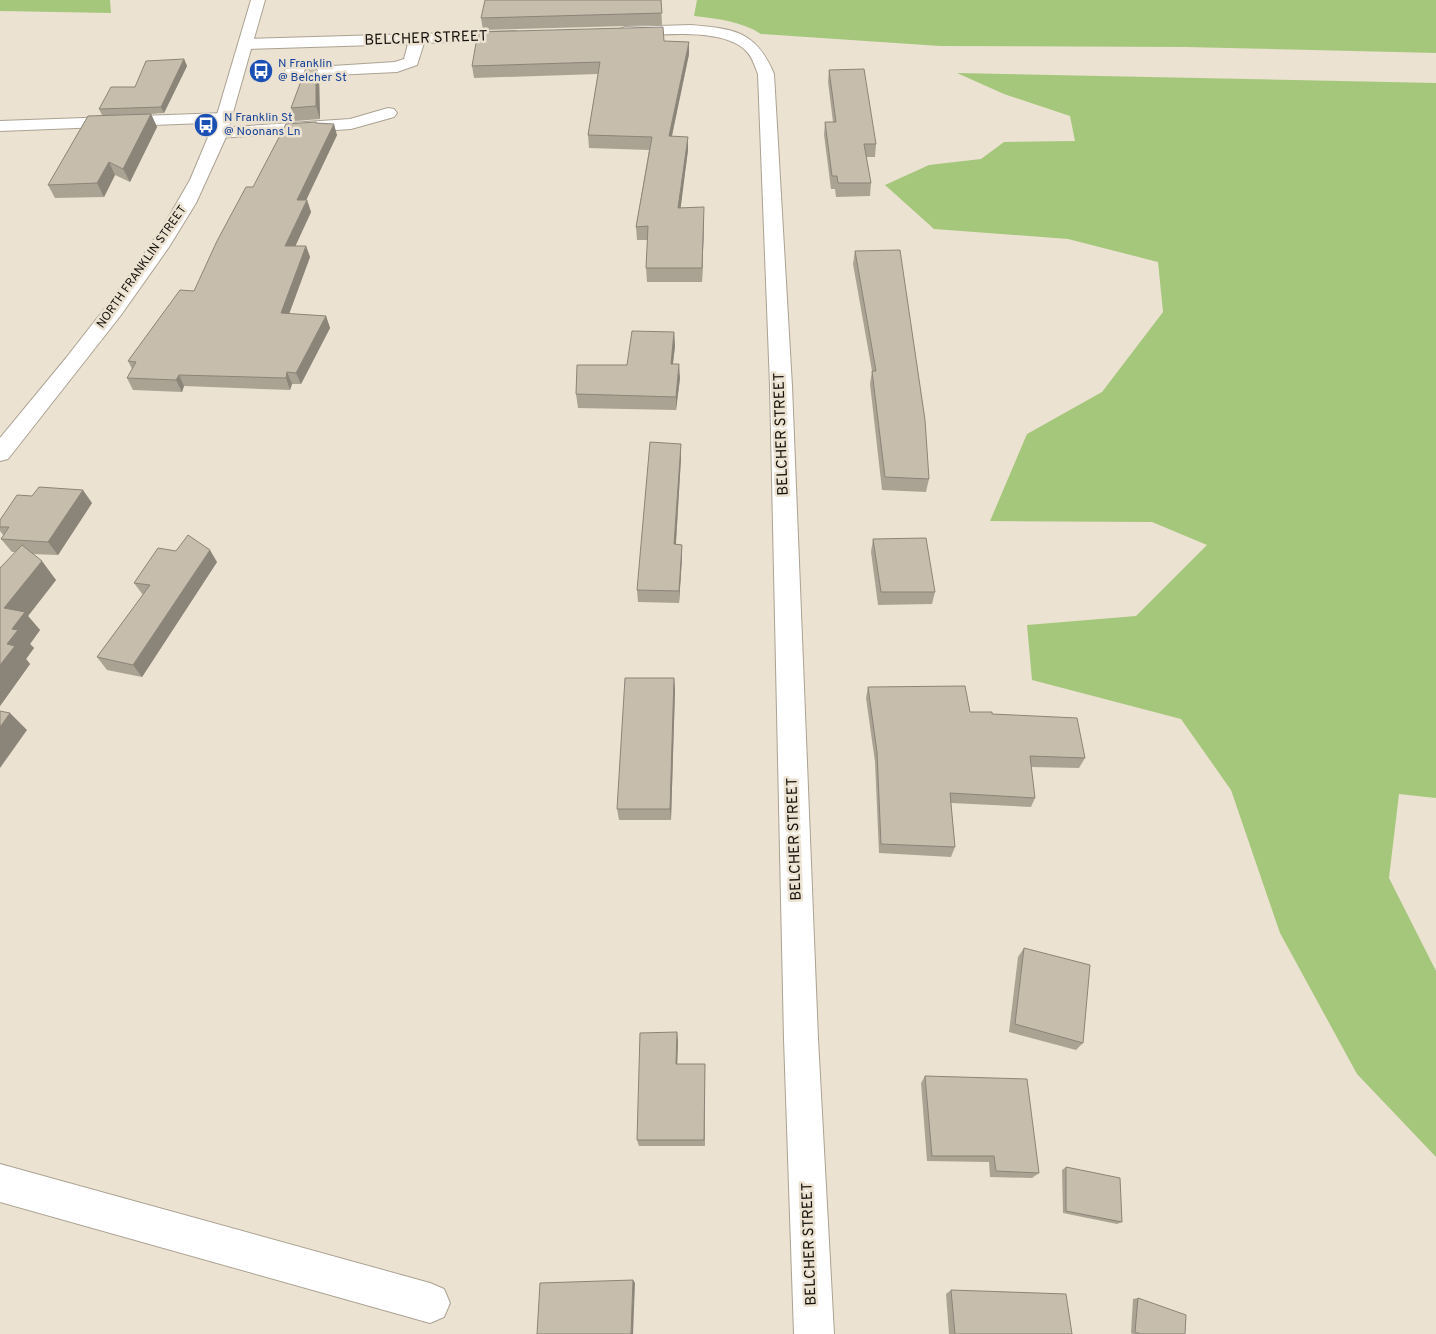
<svg xmlns="http://www.w3.org/2000/svg" width="1436" height="1334" viewBox="0 0 1436 1334" font-family="Overpass,sans-serif">
	<rect width="100%" height="100%" fill="#ece2d1"/>
	<g fill="#a5c77c">
		<path d="M 0,0 L 110,0 L 111,13 L 0,11 Z"/>
		<path d="M 697,0 L 1436,0 L 1436,53 L 1185,47 L 940,46 L 761,34 C 741,21 718,19 694,16 Z"/>
		<path d="M 957,73 L 1436,83 L 1436,798 L 1399,794 L 1389,878 L 1436,971 L 1436,1157 L 1357,1074 L 1280,933 L 1231,790 L 1181,719 L 1032,680 L 1027,625 L 1136,616 L 1207,545 L 1152,522 L 990,521 L 1027,434 L 1102,392 L 1163,312 L 1158,262 L 1068,239 L 934,229 L 885,185 L 929,165 L 981,159 L 1004,142 L 1075,141 L 1070,116 L 1004,94 Z"/>
	</g>
	<g fill="none" stroke-linecap="round" stroke-linejoin="round">
		<g stroke="#aba292" stroke-width="2">
			<g id="minor">
				<path d="M 691,25 C 735,29 756,31 774,74 L 792,386 L 818,1039 L 834,1334 L 794,1334 L 784,1039 L 770,386 L 758,74 C 755,67 753,59 748,53 C 726,26 657,35 625,37 L 620,35 L 617,32 L 620,29 L 625,27 Z"/>
				<path d="M 515,31 L 521,33 L 523,36 L 521,39 L 424,43 L 417,65 L 397,72 L 292,77 L 286,75 L 284,72 L 286,69 L 395,62 L 404,59 L 408,44 L 246,49 L 240,47 L 238,44 L 240,41 L 246,39 Z"/>
				<path d="M 388,108 L 394,109 L 397,113 L 394,117 L 351,129 L 218,138 L 212,137 L 209,133 L 212,129 L 218,128 L 350,119 Z"/>
				<path d="M 224,113 L 230,114 L 233,118 L 230,122 L 0,131 L 0,121 Z"/>
				<path d="M 0,1164 L 430,1283 L 444,1289 L 450,1303 L 444,1317 L 430,1323 L 0,1202 Z"/>
			</g>
		</g>
		<g stroke="#aba292" stroke-width="2">
			<path id="major" d="M 251,0 L 265,0 L 226,137 L 196,203 L 169,247 L 121,315 L 8,459 L 0,461 L 0,438 L 66,358 L 122,286 L 164,225 L 190,180 L 216,118 Z"/>
		</g>
		<use href="#minor" fill="#fff" fill-rule="evenodd"/>
		<use href="#major" fill="#fff" fill-rule="evenodd"/>
	</g>
	<g fill="#aaa394">
		<path d="M 661,0 L 662,25 L 483,30 L 481,18 Z"/>
		<path d="M 664,41 L 689,54 L 672,136 L 688,150 L 680,207 L 704,220 L 702,282 L 647,282 L 646,268 L 648,240 L 637,240 L 636,227 L 649,150 L 589,148 L 588,135 L 598,74 L 474,78 L 472,66 Z"/>
		<path d="M 184,59 L 187,66 L 164,113 L 151,114 L 157,127 L 130,182 L 115,175 L 104,197 L 55,198 L 48,185 L 102,115 L 99,109 L 135,87 Z"/>
		<path d="M 316,64 L 319,77 L 320,119 L 295,121 L 291,108 Z"/>
		<path d="M 829,70 L 876,144 L 875,157 L 866,157 L 871,183 L 870,196 L 836,197 L 835,189 L 831,189 L 824,135 L 825,122 L 833,122 L 828,82 Z"/>
		<path d="M 316,122 L 317,123 L 337,135 L 306,200 L 307,200 L 311,212 L 295,246 L 306,246 L 310,257 L 289,314 L 326,316 L 330,328 L 301,384 L 292,384 L 290,390 L 184,386 L 182,392 L 133,390 L 127,378 L 132,369 L 128,361 L 194,291 Z"/>
		<path d="M 855,251 L 929,479 L 926,492 L 882,490 L 870,384 L 872,371 L 853,264 Z"/>
		<path d="M 674,332 L 675,346 L 673,364 L 680,378 L 676,410 L 578,408 L 576,394 L 627,365 Z"/>
		<path d="M 681,444 L 681,458 L 676,544 L 682,545 L 682,558 L 679,603 L 638,602 L 637,590 Z"/>
		<path d="M 92,503 L 58,555 L 32,554 L 56,580 L 28,616 L 40,630 L 30,644 L 34,648 L 26,659 L 30,664 L 0,706 L 15,552 L 12,552 L 1,539 L 4,536 L 0,531 L 0,520 Z"/>
		<path d="M 873,539 L 935,592 L 932,604 L 878,605 L 871,552 Z"/>
		<path d="M 217,562 L 142,677 L 107,670 L 97,657 L 143,595 L 134,583 Z"/>
		<path d="M 674,678 L 675,690 L 671,820 L 619,820 L 617,809 Z"/>
		<path d="M 868,687 L 970,712 L 992,714 L 1085,758 L 1079,768 L 1031,767 L 1035,798 L 1031,807 L 951,803 L 955,847 L 951,857 L 879,853 L 875,762 L 866,698 Z"/>
		<path d="M 1024,948 L 1083,1043 L 1076,1050 L 1009,1032 L 1018,957 Z"/>
		<path d="M 678,1040 L 677,1064 L 705,1071 L 705,1146 L 639,1146 L 637,1140 Z"/>
		<path d="M 925,1076 L 1039,1173 L 1032,1178 L 990,1177 L 989,1162 L 927,1161 L 921,1083 Z"/>
		<path d="M 1066,1167 L 1122,1222 L 1117,1224 L 1063,1213 L 1062,1170 Z"/>
		<path d="M 951,1290 L 1072,1334 L 949,1334 L 946,1294 Z"/>
		<path d="M 1138,1298 L 1185,1334 L 1133,1334 L 1131,1333 L 1133,1299 Z"/>
	</g>
	<g fill="#8b8478">
		<path d="M 689,42 L 689,54 L 669,149 L 669,136 Z"/>
		<path d="M 184,59 L 187,66 L 164,113 L 161,107 Z"/>
		<path d="M 316,64 L 319,77 L 320,119 L 316,106 Z"/>
		<path d="M 151,114 L 157,127 L 130,182 L 123,169 Z"/>
		<path d="M 334,124 L 337,135 L 301,211 L 297,200 Z"/>
		<path d="M 688,137 L 688,150 L 679,221 L 678,208 Z"/>
		<path d="M 109,162 L 115,175 L 104,197 L 97,183 Z"/>
		<path d="M 307,200 L 311,212 L 290,258 L 285,246 Z"/>
		<path d="M 704,207 L 704,220 L 702,282 L 702,268 Z"/>
		<path d="M 306,246 L 310,257 L 285,325 L 281,313 Z"/>
		<path d="M 326,316 L 330,328 L 301,384 L 296,373 Z"/>
		<path d="M 674,332 L 675,346 L 671,378 L 671,364 Z"/>
		<path d="M 679,364 L 680,378 L 676,410 L 676,397 Z"/>
		<path d="M 287,372 L 292,384 L 290,390 L 286,378 Z"/>
		<path d="M 179,375 L 184,386 L 182,392 L 176,380 Z"/>
		<path d="M 681,444 L 681,458 L 675,557 L 674,544 Z"/>
		<path d="M 83,490 L 92,503 L 58,555 L 48,542 Z"/>
		<path d="M 682,545 L 682,558 L 679,603 L 679,591 Z"/>
		<path d="M 210,550 L 217,562 L 142,677 L 133,665 Z"/>
		<path d="M 42,561 L 56,580 L 28,616 L 40,630 L 30,644 L 34,648 L 26,659 L 30,664 L 0,706 L 0,665 L 12,629 L 4,608 Z"/>
		<path d="M 674,678 L 675,690 L 671,820 L 670,809 Z"/>
		<path d="M 10,713 L 27,730 L 0,768 L 0,727 Z"/>
		<path d="M 677,1032 L 678,1040 L 677,1072 L 676,1064 Z"/>
		<path d="M 633,1280 L 635,1283 L 633,1334 L 631,1334 Z"/>
	</g>
	<g fill="#c6bdac" stroke="#8b8478">
		<path d="M 485,0 L 661,0 L 662,13 L 481,18 Z"/>
		<path d="M 663,27 L 664,41 L 689,42 L 669,136 L 688,137 L 678,208 L 704,207 L 702,268 L 646,268 L 648,226 L 636,227 L 652,137 L 588,135 L 600,62 L 472,66 L 478,32 Z"/>
		<path d="M 184,59 L 161,107 L 99,109 L 111,87 L 135,87 L 146,61 Z"/>
		<path d="M 316,64 L 316,106 L 291,108 L 307,65 Z"/>
		<path d="M 864,69 L 876,144 L 864,144 L 871,183 L 838,183 L 837,176 L 832,176 L 825,122 L 836,122 L 829,70 Z"/>
		<path d="M 151,114 L 123,169 L 109,162 L 97,183 L 48,185 L 88,116 Z"/>
		<path d="M 316,122 L 316,123 L 334,124 L 297,200 L 307,200 L 285,246 L 306,246 L 281,313 L 326,316 L 296,373 L 287,372 L 286,378 L 179,375 L 176,380 L 127,378 L 136,362 L 128,361 L 180,290 L 194,291 L 217,241 L 246,187 L 253,187 L 286,124 Z"/>
		<path d="M 900,250 L 925,420 L 929,479 L 885,477 L 872,371 L 876,371 L 855,251 Z"/>
		<path d="M 632,331 L 674,332 L 671,364 L 679,364 L 676,397 L 576,394 L 577,365 L 627,365 Z"/>
		<path d="M 650,442 L 681,444 L 674,544 L 682,545 L 679,591 L 637,590 Z"/>
		<path d="M 39,487 L 83,490 L 48,542 L 1,539 L 9,527 L 0,527 L 0,520 L 17,495 L 32,496 Z"/>
		<path d="M 188,535 L 210,550 L 133,665 L 97,657 L 150,585 L 134,583 L 158,548 L 176,551 Z"/>
		<path d="M 926,538 L 935,592 L 881,592 L 873,539 Z"/>
		<path d="M 22,545 L 42,561 L 4,608 L 25,612 L 12,629 L 18,630 L 7,644 L 15,646 L 0,665 L 0,568 Z"/>
		<path d="M 625,678 L 674,678 L 670,809 L 617,809 Z"/>
		<path d="M 965,686 L 970,712 L 992,712 L 992,714 L 1077,718 L 1085,758 L 1030,756 L 1035,798 L 950,793 L 955,847 L 881,844 L 877,752 L 868,687 Z"/>
		<path d="M 0,711 L 10,713 L 0,727 Z"/>
		<path d="M 1024,948 L 1090,965 L 1083,1043 L 1015,1024 Z"/>
		<path d="M 677,1032 L 676,1064 L 705,1064 L 704,1140 L 637,1140 L 640,1033 Z"/>
		<path d="M 925,1076 L 1027,1079 L 1039,1173 L 996,1171 L 994,1156 L 932,1156 Z"/>
		<path d="M 1066,1167 L 1120,1178 L 1122,1222 L 1066,1211 Z"/>
		<path d="M 633,1280 L 631,1334 L 537,1334 L 540,1283 Z"/>
		<path d="M 951,1290 L 1066,1294 L 1072,1334 L 955,1334 Z"/>
		<path d="M 1138,1298 L 1186,1315 L 1185,1334 L 1141,1334 L 1135,1332 Z"/>
	</g>
	<defs>
		<g id="bus-disc" transform="scale(1.25)"><circle r="9.5" fill="#1a4fb4" stroke="#ece2d1"/><path d="M-5-6H5V4H4V6H2V4H-2V6H-4V4H-5ZM-3.5-4V0h7V-4ZM-3.5 1.2v1.5H-2V1.2ZM2 1.2v1.5H3.5V1.2Z" fill="#fff"/></g>
	</defs>
	<g fill-rule="evenodd">
		<use href="#bus-disc" x="261" y="71"/>
		<use href="#bus-disc" x="206" y="125"/>
	</g>
	<g text-anchor="middle" dominant-baseline="central" stroke-width="5" stroke-linejoin="round" paint-order="stroke">
		<g font-size="12" fill="#164399" stroke="#ece2d1" text-anchor="start">
			<text x="278" y="64">N Franklin<tspan x="278" dy="14">@ Belcher St</tspan></text>
			<text x="224" y="118">N Franklin St<tspan x="224" dy="14">@ Noonans Ln</tspan></text>
		</g>
		<g font-size="12" fill="#15110b" stroke="#ece2d1">
			<text transform="translate(142 267) rotate(-55)">NORTH FRANKLIN STREET</text>
		</g>
		<g font-size="15" fill="#15110b" stroke="#ece2d1">
			<text transform="translate(426 39) rotate(-2)">BELCHER STREET</text>
			<text transform="translate(782 434) rotate(-92)">BELCHER STREET</text>
			<text transform="translate(795 839) rotate(-92)">BELCHER STREET</text>
			<text transform="translate(810 1244) rotate(-92)">BELCHER STREET</text>
		</g>
	</g>
</svg>
